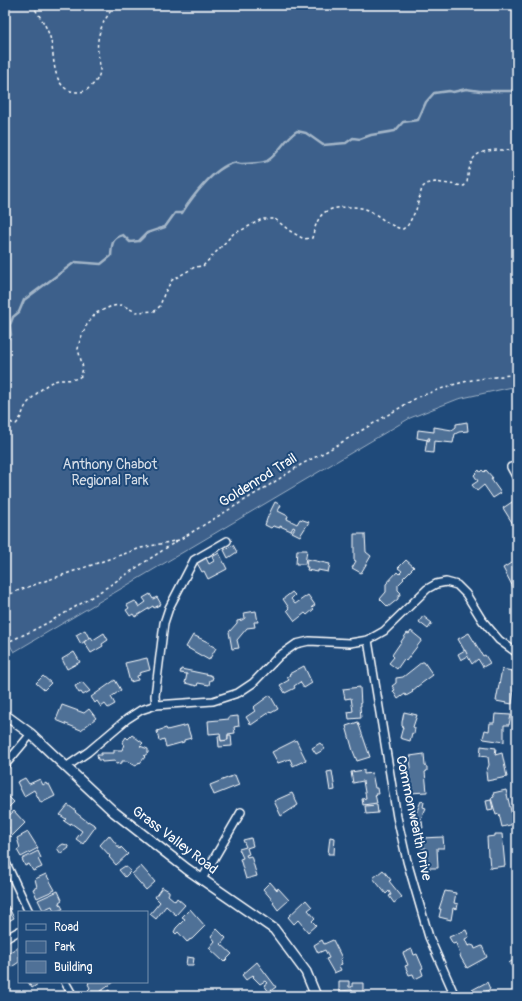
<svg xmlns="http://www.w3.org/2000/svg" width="522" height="1001" viewBox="0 0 522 1001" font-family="Pangolin,sans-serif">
	<rect width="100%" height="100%" fill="#1f4a7a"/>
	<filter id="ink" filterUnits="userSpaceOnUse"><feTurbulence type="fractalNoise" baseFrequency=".025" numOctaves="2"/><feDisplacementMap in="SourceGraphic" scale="8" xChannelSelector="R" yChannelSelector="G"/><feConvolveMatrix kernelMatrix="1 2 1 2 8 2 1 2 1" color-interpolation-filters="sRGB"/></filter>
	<g filter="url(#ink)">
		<path fill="#3c618b" stroke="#9eb0c5" d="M 5,5 L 517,5 L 517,386 L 458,399 L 410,418 L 14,652 L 5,637 Z"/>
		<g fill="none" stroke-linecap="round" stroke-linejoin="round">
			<path stroke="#a3b5c8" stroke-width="2.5" d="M 5,342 L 11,335 L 10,325 L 13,317 L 19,312 L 24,300 L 75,262 L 101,264 L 111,256 C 112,245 111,238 123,235 L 130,242 L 139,241 L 147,233 L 165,227 L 175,213 L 182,213 C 192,197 214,168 233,163 C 236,162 239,164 242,164 C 247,164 263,163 267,161 C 278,155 285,138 297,131 L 306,133 L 323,145 L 346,143 L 353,138 L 360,139 L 371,135 L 395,131 L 403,122 L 418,120 L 426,102 L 434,93 L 449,91 L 453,92 L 466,89 L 480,91 L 511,91 L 517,89"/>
		</g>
		<g fill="#507197" stroke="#fff">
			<path d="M 467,422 L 468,431 L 459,432 L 455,434 L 453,443 L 434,441 L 433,453 L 425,452 L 427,440 L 429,441 L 430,438 L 428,438 L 428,440 L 417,438 L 418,430 L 434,432 L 434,427 L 452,430 L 456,427 L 456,424 Z"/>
			<path d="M 479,470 L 480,472 L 482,470 L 484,472 L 486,470 L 493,478 L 491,479 L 501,493 L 493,498 L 484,485 L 477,491 L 472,485 L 478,481 L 474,475 Z"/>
			<path d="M 515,500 L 517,504 L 517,528 L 514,523 L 513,524 L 503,508 Z"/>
			<path d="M 275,502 L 281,505 L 278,511 L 288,516 L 287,519 L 297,524 L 300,519 L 309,522 L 300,536 L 292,532 L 295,528 L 293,527 L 291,531 L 280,526 L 280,528 L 273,526 L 271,528 L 265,525 L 268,516 Z"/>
			<path d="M 354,534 L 365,534 L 366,552 L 371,556 L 361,573 L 352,568 L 356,561 L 354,560 Z"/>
			<path d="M 233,545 L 237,552 L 228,558 L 224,550 Z"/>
			<path d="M 297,550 L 307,550 L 305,564 L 296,564 Z"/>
			<path d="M 219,553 L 227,569 L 208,579 L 204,571 L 202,572 L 197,563 L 206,558 L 209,564 L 214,561 L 212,557 Z"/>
			<path d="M 307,559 L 330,564 L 328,572 L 318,570 L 318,572 L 307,570 L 308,567 L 306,567 Z"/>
			<path d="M 406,560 L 414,567 L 403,578 L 404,579 L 398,585 L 398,590 L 401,593 L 398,597 L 398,599 L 388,607 L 380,599 L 386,592 L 386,584 L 397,572 L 399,574 L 402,571 L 398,568 Z"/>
			<path d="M 511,563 L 517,572 L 517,587 L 514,589 L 503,568 Z"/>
			<path d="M 292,592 L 295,595 L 291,599 L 295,604 L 308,595 L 315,605 L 312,607 L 314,609 L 307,615 L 305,613 L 295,621 L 287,610 L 289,608 L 283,599 Z"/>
			<path d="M 150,594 L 153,599 L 157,597 L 161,604 L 154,608 L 153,606 L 135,617 L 133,614 L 130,616 L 126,610 L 129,608 L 127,605 L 135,601 L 139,607 L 146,602 L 143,598 Z"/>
			<path d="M 256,611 L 258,622 L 254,622 L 255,627 L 247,628 L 237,640 L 239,648 L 232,649 L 229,632 L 237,623 L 237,621 L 242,620 L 245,618 L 244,613 Z"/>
			<path d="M 423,616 L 432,623 L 428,629 L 419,622 Z"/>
			<path d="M 85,630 L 89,638 L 81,644 L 76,635 Z"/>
			<path d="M 411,631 L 422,640 L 406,661 L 404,659 L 397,669 L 389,663 L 394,657 L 392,655 L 407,633 L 409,634 Z"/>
			<path d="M 104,633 L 108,640 L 102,644 L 103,646 L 91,653 L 84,642 L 91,637 L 93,640 Z"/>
			<path d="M 469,633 L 483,656 L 485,655 L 490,663 L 483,667 L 478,659 L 472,664 L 458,639 Z"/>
			<path d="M 193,635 L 210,643 L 209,644 L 216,648 L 209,660 L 186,647 Z"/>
			<path d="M 465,650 L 468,656 L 461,660 L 458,654 Z"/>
			<path d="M 74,652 L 80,662 L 67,669 L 62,659 Z"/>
			<path d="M 147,658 L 150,670 L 139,673 L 140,675 L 137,676 L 138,680 L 130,682 L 125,663 Z"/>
			<path d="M 422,662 L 424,662 L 433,675 L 418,686 L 412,691 L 413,692 L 406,696 L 405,694 L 398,699 L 393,691 L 395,690 L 392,686 L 396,683 L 396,678 L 403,677 Z"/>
			<path d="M 304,666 L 312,683 L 304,688 L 300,682 L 294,686 L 295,688 L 285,693 L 280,685 L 289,680 L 287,677 L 290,675 L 289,674 Z"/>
			<path d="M 181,669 L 210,675 L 213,677 L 212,680 L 210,680 L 209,685 L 198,683 L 197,686 L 185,683 L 187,674 L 180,673 Z"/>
			<path d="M 502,669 L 517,672 L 516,677 L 517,677 L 517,683 L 515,683 L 512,704 L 496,701 Z"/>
			<path d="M 43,676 L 51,683 L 44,690 L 36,683 Z"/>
			<path d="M 115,680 L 121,690 L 111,697 L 115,704 L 108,708 L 105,704 L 101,707 L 97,701 L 95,703 L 91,697 Z"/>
			<path d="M 82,682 L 90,691 L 83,695 L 81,692 L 79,693 L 75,686 Z"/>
			<path d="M 360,687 L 361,706 L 360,706 L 361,718 L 349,719 L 348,712 L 353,711 L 351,698 L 345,699 L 343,689 Z"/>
			<path d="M 270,695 L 278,709 L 271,713 L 270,712 L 251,725 L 246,717 L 255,711 L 253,708 L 255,706 Z"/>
			<path d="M 62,705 L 84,713 L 89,709 L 96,718 L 81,730 L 56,720 Z"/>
			<path d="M 404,712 L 417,715 L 413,727 L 415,728 L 414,734 L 412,733 L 410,741 L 400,738 L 403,727 L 402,726 L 402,722 Z"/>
			<path d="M 495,714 L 511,715 L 509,725 L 504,725 L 504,742 L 484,739 L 483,738 L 485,730 L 489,731 L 490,723 L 494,723 Z"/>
			<path d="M 238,716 L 239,726 L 234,727 L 235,733 L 228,734 L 228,740 L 221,741 L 220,733 L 209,734 L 208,721 L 229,719 L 229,717 Z"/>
			<path d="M 358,722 L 370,757 L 357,761 L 353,751 L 346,726 Z"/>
			<path d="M 187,725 L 191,738 L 184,740 L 184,742 L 166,747 L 164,739 L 159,741 L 157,731 L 166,728 L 167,730 Z"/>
			<path d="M 132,735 L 143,743 L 140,746 L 148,749 L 148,753 L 144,756 L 145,757 L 140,763 L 139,762 L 136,766 L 127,761 L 122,761 L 122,763 L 116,764 L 115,761 L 102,762 L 101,760 L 98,760 L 97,755 L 101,755 L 101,753 L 114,753 L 114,750 L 122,750 L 124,744 L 122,743 L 126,737 L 128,739 Z"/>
			<path d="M 228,735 L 231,735 L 232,746 L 219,747 L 218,736 L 220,736 L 221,741 L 228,740 Z"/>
			<path d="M 296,740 L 306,760 L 293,766 L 290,759 L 278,763 L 272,752 Z"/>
			<path d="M 320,743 L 325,749 L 316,754 L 312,748 Z"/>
			<path d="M 481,746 L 496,748 L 495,755 L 502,753 L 507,777 L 487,781 L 486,772 L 489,765 L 488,757 L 480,756 Z"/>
			<path d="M 424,754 L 425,766 L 427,767 L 427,771 L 425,772 L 427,792 L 409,793 L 406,780 L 408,780 L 406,768 L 411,768 L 410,756 Z"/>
			<path d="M 364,770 L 364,774 L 372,773 L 375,788 L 377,788 L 378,794 L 375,794 L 377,803 L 363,805 L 362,799 L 366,798 L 363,781 L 353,783 L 351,772 Z"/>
			<path d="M 332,771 L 335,790 L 330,791 L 327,772 Z"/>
			<path d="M 235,775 L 239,785 L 214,795 L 210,785 Z"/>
			<path d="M 25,778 L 29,784 L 40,779 L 43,785 L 46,783 L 47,785 L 49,784 L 55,796 L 41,803 L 34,790 L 24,796 L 17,782 Z"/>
			<path d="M 506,790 L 514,824 L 502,827 L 499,814 L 496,815 L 491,798 L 494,797 L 493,793 Z"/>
			<path d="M 5,793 L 14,802 L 5,811 Z"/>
			<path d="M 292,793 L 298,805 L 281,816 L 274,801 Z"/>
			<path d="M 491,800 L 493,809 L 488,810 L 486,801 Z"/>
			<path d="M 421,801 L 424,802 L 423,807 L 426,808 L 421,819 L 415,816 Z"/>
			<path d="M 68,805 L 76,811 L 75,812 L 88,822 L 88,821 L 96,826 L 83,844 L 76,839 L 82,831 L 71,823 L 70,825 L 64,821 L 66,819 L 60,815 Z"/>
			<path d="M 377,805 L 378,813 L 366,814 L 365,806 Z"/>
			<path d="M 14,811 L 25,823 L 11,837 L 6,831 L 9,828 L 5,823 L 5,819 Z"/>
			<path d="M 422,821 L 423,828 L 416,829 L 415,822 Z"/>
			<path d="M 28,832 L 38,848 L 21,857 L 17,850 L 20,848 L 17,838 Z"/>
			<path d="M 495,834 L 502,834 L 505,866 L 490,868 L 489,856 L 488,856 L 487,837 L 495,836 Z"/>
			<path d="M 109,835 L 120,849 L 121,847 L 128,854 L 116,865 L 109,857 L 110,856 L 100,845 Z"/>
			<path d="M 330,837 L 335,838 L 334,854 L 328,854 Z"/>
			<path d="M 443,837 L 444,848 L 437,848 L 438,868 L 427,868 L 426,848 L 421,848 L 421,838 Z"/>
			<path d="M 251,838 L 253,846 L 247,848 L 249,854 L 246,855 L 247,857 L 251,856 L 257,876 L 246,879 L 240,859 L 243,858 L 239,849 L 246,847 L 243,840 Z"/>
			<path d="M 63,844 L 67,845 L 69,848 L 61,854 L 57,848 Z"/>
			<path d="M 38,851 L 41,858 L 38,859 L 42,867 L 33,871 L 29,864 L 25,866 L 22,859 Z"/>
			<path d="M 125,866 L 131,871 L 125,877 L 119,870 Z"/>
			<path d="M 141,866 L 155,882 L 146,890 L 132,874 Z"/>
			<path d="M 383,870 L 391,880 L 389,881 L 402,897 L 394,903 L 389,896 L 391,895 L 389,891 L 386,894 L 373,878 Z"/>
			<path d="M 46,874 L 55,890 L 37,898 L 33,889 L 37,887 L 35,879 Z"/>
			<path d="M 270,882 L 277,890 L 278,888 L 289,900 L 278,910 L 273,903 L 274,902 L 263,889 Z"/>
			<path d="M 162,887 L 169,891 L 169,893 L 168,895 L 175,901 L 177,898 L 185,905 L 176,915 L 166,906 L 156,919 L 150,914 L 160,902 L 155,897 Z"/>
			<path d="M 58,891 L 62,900 L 59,902 L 63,909 L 54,912 L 52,906 L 43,910 L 38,900 Z"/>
			<path d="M 445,891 L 456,893 L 454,903 L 458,904 L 457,909 L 453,908 L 451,920 L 439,917 L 441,909 L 439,909 Z"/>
			<path d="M 306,900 L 312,907 L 308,910 L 315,918 L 312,921 L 316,925 L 308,932 L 298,920 L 294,924 L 288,917 Z"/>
			<path d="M 8,906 L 14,918 L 5,923 L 5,908 Z"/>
			<path d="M 190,909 L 205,926 L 192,939 L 189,940 L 189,941 L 188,941 L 187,942 L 178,932 L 176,934 L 174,932 L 176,928 L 185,919 L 182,917 Z"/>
			<path d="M 217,929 L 226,938 L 221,944 L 232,954 L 224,962 L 209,948 L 215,941 L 211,936 Z"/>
			<path d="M 466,930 L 469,937 L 465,939 L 468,946 L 471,945 L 474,946 L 475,949 L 482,946 L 487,957 L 467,968 L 461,958 L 456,943 L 453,944 L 449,937 Z"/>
			<path d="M 322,940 L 324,944 L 333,940 L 342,958 L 340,959 L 342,964 L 339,966 L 341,970 L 334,973 L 326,959 L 329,958 L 325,950 L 318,953 L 314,945 Z"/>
			<path d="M 18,947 L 19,962 L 10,968 L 5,960 L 5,955 Z"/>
			<path d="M 412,949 L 414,955 L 417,954 L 423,968 L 421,969 L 423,975 L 415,979 L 413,974 L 409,975 L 405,966 L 408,965 L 403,953 Z"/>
			<path d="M 187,957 L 194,958 L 193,965 L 186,965 Z"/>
			<path d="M 517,957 L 517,974 L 509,963 Z"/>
			<path d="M 257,962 L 276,987 L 269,992 L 264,985 L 267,983 L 265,981 L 260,984 L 253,977 L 254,976 L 253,975 L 246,980 L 242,975 Z"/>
			<path d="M 339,981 L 349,981 L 349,987 L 352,987 L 352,983 L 363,983 L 363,993 L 365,993 L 365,996 L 352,996 L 352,990 L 339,991 Z"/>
			<path d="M 28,982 L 41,982 L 32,988 Z"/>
			<path d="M 88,982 L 114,982 L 94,996 L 91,996 L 88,990 L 90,988 L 88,984 L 89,983 Z"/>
			<path d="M 487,982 L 490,989 L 485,992 L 487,996 L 474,996 L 472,990 Z"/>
			<path d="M 109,990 L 112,995 L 113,994 L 115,996 L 99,996 Z"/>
		</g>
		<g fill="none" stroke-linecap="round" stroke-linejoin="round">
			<g stroke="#fff" stroke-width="10">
				<g id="street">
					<path d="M 511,467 L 517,478"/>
					<path d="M 368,640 L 397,817 L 407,861 L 429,937 L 455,996"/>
					<path d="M 156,705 L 155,696 L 164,623 L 169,608 L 194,560 L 227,541"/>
					<path d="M 5,765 L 31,734"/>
					<path d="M 66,767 L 88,752 L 127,719 L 141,710 L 156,705 L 213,701 L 238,693 L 253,683 L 279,656 L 296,644 L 309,641 L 350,643 L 368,640 L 384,631 L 427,589 L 436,584 L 446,582 L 457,585 L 466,594 L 482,620 L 499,640 L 517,653"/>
					<path d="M 5,861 L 29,912"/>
					<path d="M 202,879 L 241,812"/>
					<path d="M 5,939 L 19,931"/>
					<path d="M 65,982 L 73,996"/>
				</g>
			</g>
			<g stroke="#fff" stroke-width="12">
				<path id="secondary" d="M 5,715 L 31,734 L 114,812 L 187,869 L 274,929 L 306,972 L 316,996"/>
			</g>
			<g stroke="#fff" stroke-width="1.5" stroke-dasharray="3 3" stroke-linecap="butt">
				<path d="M 32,5 C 39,15 46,25 50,37 C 55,53 51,81 68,90 C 75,93 84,93 89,88 C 109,72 95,61 98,40 C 100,26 107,16 115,5"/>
				<path d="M 5,419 L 12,423 L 16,424 C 21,419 22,413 25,407 C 28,401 44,386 50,383 C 60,377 72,383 81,376 L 83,368 L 78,349 L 80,340 L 86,326 L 96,313 L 112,306 L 122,305 L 136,312 L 155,311 L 160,306 L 164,294 L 172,280 L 195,267 L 203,266 L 234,233 L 242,230 L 262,219 L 275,219 L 290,231 L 304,239 L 312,238 C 318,215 322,208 347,207 C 354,207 361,207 368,210 C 380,216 390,227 403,229 L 408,225 L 416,210 L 422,188 L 426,184 L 435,182 L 464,186 L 467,183 C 470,158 473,150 501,150 C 507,150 511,151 517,150"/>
				<path d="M 5,596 L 22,589 L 141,548 L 179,540 L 268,486 L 302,464 L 327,451 L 418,397 L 452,385 L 472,380 L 517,374"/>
				<path d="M 5,643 C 66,618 121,577 177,541"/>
			</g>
			<use href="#street" stroke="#1f4a7a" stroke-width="7"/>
			<use href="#secondary" stroke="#1f4a7a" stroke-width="9"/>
		</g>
	</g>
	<g text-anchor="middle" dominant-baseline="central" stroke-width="4" stroke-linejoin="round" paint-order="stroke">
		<g font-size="14" fill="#d8dfe8" stroke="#1f4a7a">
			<text x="110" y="464">Anthony Chabot<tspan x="110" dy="16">Regional Park</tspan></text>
		</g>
		<g font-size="14" fill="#fff" stroke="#1f4a7a">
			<text transform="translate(258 480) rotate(-32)">Goldenrod Trail</text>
			<text transform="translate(414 818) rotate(78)">Commonwealth Drive</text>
			<text transform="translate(175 840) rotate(37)">Grass Valley Road</text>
		</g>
	</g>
	<rect width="522" height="1001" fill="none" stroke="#1f4a7a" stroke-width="20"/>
	<rect x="10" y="10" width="502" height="981" fill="none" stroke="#fff" stroke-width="1.5" filter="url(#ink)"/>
	<rect x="18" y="911" width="130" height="72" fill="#1f4a7a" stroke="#7992af"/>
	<rect x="26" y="924" width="20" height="6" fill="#1f4a7a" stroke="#7992af"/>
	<text x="54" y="931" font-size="12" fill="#ffffff">Road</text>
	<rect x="26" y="941" width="20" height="12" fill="#3c618b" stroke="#7992af"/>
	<text x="54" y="951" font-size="12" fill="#ffffff">Park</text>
	<rect x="26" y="961" width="20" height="12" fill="#507197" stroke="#7992af"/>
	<text x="54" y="971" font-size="12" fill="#ffffff">Building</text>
</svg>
